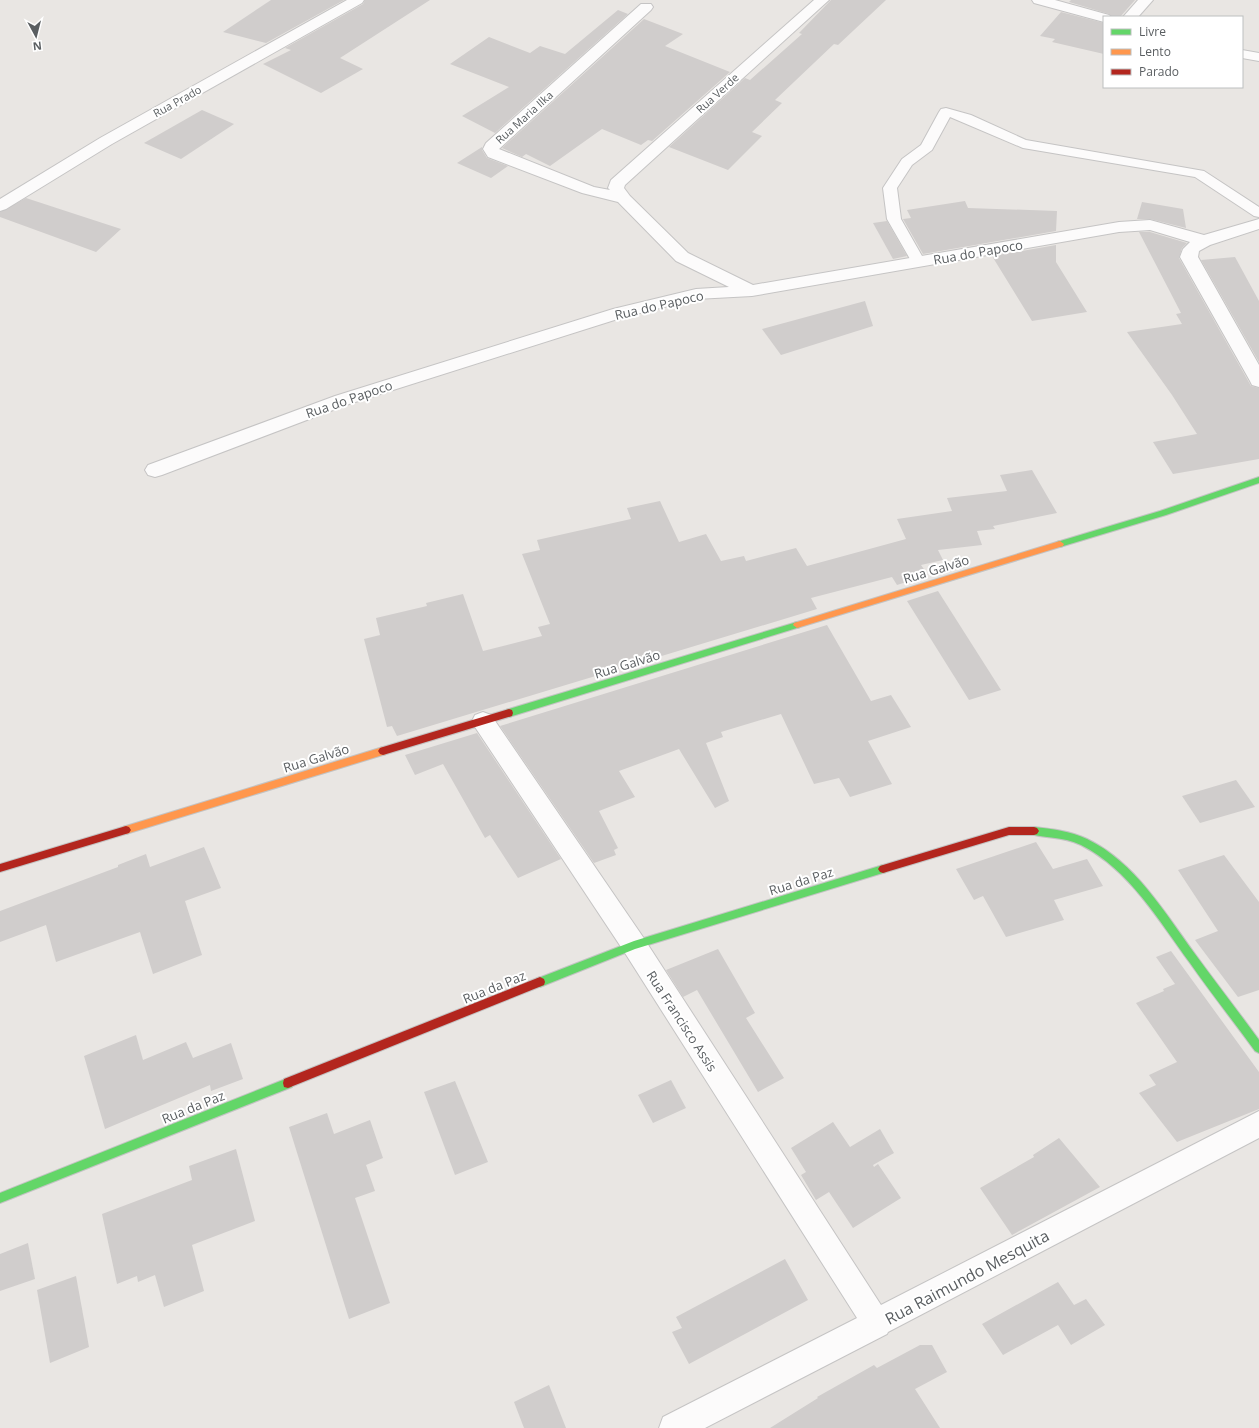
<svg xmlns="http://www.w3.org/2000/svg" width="1259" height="1428" viewBox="0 0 1259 1428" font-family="'Open Sans',sans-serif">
	<rect width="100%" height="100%" fill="#e9e6e3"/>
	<g fill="#d0cdcc">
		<path d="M 271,0 L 344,0 L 266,43 L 223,32 Z"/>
		<path d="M 365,0 L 430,0 L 340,58 L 363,69 L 321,93 L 263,64 L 291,50 L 285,48 L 363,4 Z"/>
		<path d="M 831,0 L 886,0 L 838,45 L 834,44 L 775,100 L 782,103 L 752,132 L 762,136 L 728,170 L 669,147 L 745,78 L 750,80 L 802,34 L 799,33 Z"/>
		<path d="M 1071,0 L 1135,0 L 1120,17 L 1112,17 L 1109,14 L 1069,2 Z"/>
		<path d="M 618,10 L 628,14 L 495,133 L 462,116 L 509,87 L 450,64 L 489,37 L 530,53 L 540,46 L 565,54 Z"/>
		<path d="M 1061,12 L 1104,23 L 1104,54 L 1052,42 L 1055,39 L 1040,36 Z"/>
		<path d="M 644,19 L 683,34 L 665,46 L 730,72 L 652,141 L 648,140 L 641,145 L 602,129 L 550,166 L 526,154 L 522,157 L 502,148 Z"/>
		<path d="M 202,110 L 234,124 L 181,159 L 144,143 Z"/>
		<path d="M 482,147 L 482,150 L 487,158 L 508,166 L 491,178 L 457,163 Z"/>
		<path d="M 26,198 L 78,215 L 121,229 L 96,252 L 0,217 L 0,212 Z"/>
		<path d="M 965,201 L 968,208 L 1057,211 L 1056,231 L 923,254 L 903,219 L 911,218 L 907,210 Z"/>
		<path d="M 1142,202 L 1183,209 L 1186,228 L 1150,219 L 1137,219 Z"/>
		<path d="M 887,221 L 907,256 L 893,259 L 873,223 Z"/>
		<path d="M 1139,232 L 1150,232 L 1187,243 L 1182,248 L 1179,258 L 1251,386 L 1259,388 L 1259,459 L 1173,474 L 1153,442 L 1197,434 L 1172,395 L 1127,332 L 1182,324 L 1176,314 L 1181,313 Z"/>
		<path d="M 1056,245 L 1056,262 L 1087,312 L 1032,321 L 992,256 Z"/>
		<path d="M 1235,257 L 1259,301 L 1259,362 L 1201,260 Z"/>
		<path d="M 865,301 L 873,326 L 781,355 L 762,329 Z"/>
		<path d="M 1032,470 L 1057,513 L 993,526 L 995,529 L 977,531 L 982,545 L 938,550 L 943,560 L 921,565 L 928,575 L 897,585 L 892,577 L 811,598 L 817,609 L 397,736 L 392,726 L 387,727 L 364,639 L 380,635 L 376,618 L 427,606 L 426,603 L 463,594 L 483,651 L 542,636 L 538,627 L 550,624 L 522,554 L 540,550 L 537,540 L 631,519 L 627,508 L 660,501 L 679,542 L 706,534 L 721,561 L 744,556 L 746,561 L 796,548 L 807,566 L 906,539 L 897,519 L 952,511 L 947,498 L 1007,491 L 1000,475 Z"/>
		<path d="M 938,591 L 1001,690 L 969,700 L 907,601 Z"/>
		<path d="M 827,625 L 871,701 L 891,695 L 911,727 L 868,741 L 892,784 L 850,797 L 839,778 L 814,784 L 781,714 L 721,732 L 723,737 L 706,743 L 729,801 L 715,808 L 679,749 L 619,771 L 635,797 L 599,811 L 618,848 L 614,850 L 616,855 L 594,863 L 500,726 Z"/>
		<path d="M 477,733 L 561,859 L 518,878 L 490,835 L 485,838 L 443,764 L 415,775 L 405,755 Z"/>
		<path d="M 1236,780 L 1255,807 L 1200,823 L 1182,796 Z"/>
		<path d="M 1036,842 L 1053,869 L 1087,859 L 1103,886 L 1054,900 L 1064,920 L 1006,937 L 983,896 L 974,900 L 956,869 Z"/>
		<path d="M 204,847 L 221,888 L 185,901 L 202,955 L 153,974 L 140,932 L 56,962 L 46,925 L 0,942 L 0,911 L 118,867 L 118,865 L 146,854 L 150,867 Z"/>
		<path d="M 1224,855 L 1259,902 L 1259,990 L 1238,997 L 1195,940 L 1218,931 L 1178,870 Z"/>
		<path d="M 718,949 L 755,1013 L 746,1018 L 784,1078 L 758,1092 L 697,990 L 683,997 L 666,970 Z"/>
		<path d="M 1171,951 L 1259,1072 L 1259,1109 L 1177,1142 L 1139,1093 L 1156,1085 L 1149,1075 L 1177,1062 L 1136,1003 L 1164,991 L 1163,989 L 1175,984 L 1156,957 Z"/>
		<path d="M 136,1035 L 143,1060 L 186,1042 L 193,1058 L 231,1043 L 243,1079 L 211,1091 L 210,1085 L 105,1129 L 84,1056 Z"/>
		<path d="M 671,1080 L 686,1108 L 653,1123 L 638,1095 Z"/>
		<path d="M 455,1081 L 488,1162 L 455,1175 L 424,1092 Z"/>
		<path d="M 327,1113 L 334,1134 L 370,1120 L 383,1158 L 366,1165 L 375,1191 L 355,1198 L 390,1303 L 349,1319 L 289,1127 Z"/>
		<path d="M 833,1122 L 850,1147 L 880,1129 L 894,1153 L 873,1165 L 874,1167 L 878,1164 L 901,1198 L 853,1228 L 829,1192 L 816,1200 L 801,1175 L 806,1172 L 791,1148 Z"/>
		<path d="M 1059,1138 L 1100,1187 L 1012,1235 L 980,1188 L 1034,1157 L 1033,1155 Z"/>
		<path d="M 236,1149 L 255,1221 L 192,1245 L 204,1291 L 164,1307 L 155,1275 L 138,1282 L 137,1276 L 117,1284 L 102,1214 L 192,1180 L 189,1166 Z"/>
		<path d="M 28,1243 L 35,1279 L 0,1291 L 0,1254 Z"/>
		<path d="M 785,1259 L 808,1300 L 689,1364 L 672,1332 L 682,1328 L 676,1317 Z"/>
		<path d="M 76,1276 L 89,1347 L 50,1363 L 37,1290 Z"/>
		<path d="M 1058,1282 L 1074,1305 L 1086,1299 L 1105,1325 L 1071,1345 L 1058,1325 L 1003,1355 L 982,1324 Z"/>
		<path d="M 920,1345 L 932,1345 L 947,1372 L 915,1389 L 940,1428 L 770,1428 L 818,1398 L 817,1397 L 874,1365 L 877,1368 Z"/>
		<path d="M 549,1385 L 566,1428 L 524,1428 L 514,1402 Z"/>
	</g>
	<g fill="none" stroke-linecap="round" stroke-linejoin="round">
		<g stroke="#c5c4c4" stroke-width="2">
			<path id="lane" d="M 946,108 L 971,115 L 1026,140 L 1204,171 L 1259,207 L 1259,217 L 1254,216 L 1195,177 L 1023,148 L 950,117 L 932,150 L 912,165 L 897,188 L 901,219 L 926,263 L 924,266 L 914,266 L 887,219 L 883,188 L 902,159 L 921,145 L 939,112 L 941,109 Z"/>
		</g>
		<g stroke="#c5c4c4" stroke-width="2">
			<g id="street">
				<path d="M 347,0 L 364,0 L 362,3 L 112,144 L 6,209 L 0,211 L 0,199 L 100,138 Z"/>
				<path d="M 814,0 L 829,0 L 625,185 L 624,188 L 630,196 L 688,253 L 753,285 L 1119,222 L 1150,220 L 1204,235 L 1259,219 L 1259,229 L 1210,245 L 1199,251 L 1198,257 L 1259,365 L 1259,387 L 1252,385 L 1250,381 L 1180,257 L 1183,249 L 1190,242 L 1150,230 L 1119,232 L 752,296 L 696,299 L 624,317 L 349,404 L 162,475 L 155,477 L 148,475 L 145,470 L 148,465 L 335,396 L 613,309 L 696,289 L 729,287 L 676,261 L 618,202 L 582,193 L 488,157 L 483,149 L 486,143 L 641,4 L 651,4 L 653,7 L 651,10 L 499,149 L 594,187 L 610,190 L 608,188 L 611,180 Z"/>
				<path d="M 1032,0 L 1055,0 L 1109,15 L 1111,17 L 1104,17 L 1104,22 L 1034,3 Z"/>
				<path d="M 1138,0 L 1153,0 L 1138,17 L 1123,17 Z"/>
				<path d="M 1242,50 L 1259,53 L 1259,61 L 1242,58 Z"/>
				<path d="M 483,712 L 491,715 L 643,937 L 881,1305 L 1259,1111 L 1259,1138 L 888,1332 L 887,1334 L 705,1428 L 659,1428 L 663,1417 L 857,1318 L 625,953 L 475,727 L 472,721 L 475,715 Z"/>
			</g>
		</g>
		<g stroke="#c3c3c3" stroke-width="2">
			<g id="fast">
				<path d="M 1259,477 L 1259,483 L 1166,515 L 1060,547 L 1056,544 L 1057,542 L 1160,511 Z"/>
				<path d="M 797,622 L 800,623 L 801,625 L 800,627 L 509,717 L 506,716 L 505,713 L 506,710 L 509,709 Z"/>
				<path d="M 1034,827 C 1052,829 1070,831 1087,839 C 1135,862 1165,913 1195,954 C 1216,983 1238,1011 1259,1040 L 1259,1053 L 1255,1051 C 1234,1022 1211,993 1190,963 C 1159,921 1129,869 1081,845 C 1063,836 1047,839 1031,834 L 1029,831 L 1031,828 Z"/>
				<path d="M 883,865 L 886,866 L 888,869 L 886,872 L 635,949 L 540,987 L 536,985 L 535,982 L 536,979 L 634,941 Z"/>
				<path d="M 288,1078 L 292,1079 L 293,1083 L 292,1087 L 0,1203 L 0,1193 Z"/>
			</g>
		</g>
		<g stroke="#c3c3c3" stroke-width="2">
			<g id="slow">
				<path d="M 1060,541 L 1064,544 L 1063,546 L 797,628 L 793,625 L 794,623 Z"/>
				<path d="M 383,747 L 386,748 L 388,751 L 386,754 L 126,834 L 123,833 L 121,830 L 123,827 L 126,826 Z"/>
			</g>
		</g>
		<g stroke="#c3c3c3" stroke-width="2">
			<g id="jam">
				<path d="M 509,709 L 512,710 L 513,713 L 512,716 L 383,755 L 380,754 L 378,751 L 380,748 L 383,747 Z"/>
				<path d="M 126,826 L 129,827 L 131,830 L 129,833 L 0,872 L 0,864 Z"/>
				<path d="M 1009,827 L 1034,827 L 1037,828 L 1039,831 L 1037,834 L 1034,835 L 1009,835 L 883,873 L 880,872 L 878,869 L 880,866 L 883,865 Z"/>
				<path d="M 540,977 L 544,979 L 545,982 L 544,985 L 288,1088 L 284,1087 L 283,1083 L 284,1079 Z"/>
			</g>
		</g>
		<use href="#lane" fill="#fcfbfb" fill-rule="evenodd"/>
		<use href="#street" fill="#fcfbfb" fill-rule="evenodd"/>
		<use href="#fast" fill="#63d668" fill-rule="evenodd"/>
		<use href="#slow" fill="#ff974d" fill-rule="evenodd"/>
		<use href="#jam" fill="#b3261e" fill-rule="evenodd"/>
	</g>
	<g text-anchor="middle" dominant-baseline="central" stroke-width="4" stroke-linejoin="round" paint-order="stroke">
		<g font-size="11" fill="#5a5e61" stroke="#fff">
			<text transform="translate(717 93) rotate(-42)">Rua Verde</text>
			<text transform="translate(177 101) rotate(-29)">Rua Prado</text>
			<text transform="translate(524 117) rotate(-42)">Rua Maria Ilka</text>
		</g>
		<g font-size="13" fill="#5a5e61" stroke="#fff">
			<text transform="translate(978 252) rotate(-10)">Rua do Papoco</text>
			<text transform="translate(659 305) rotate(-13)">Rua do Papoco</text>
			<text transform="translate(349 399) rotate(-19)">Rua do Papoco</text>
			<text transform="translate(936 569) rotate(-17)">Rua Galvão</text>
			<text transform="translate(627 664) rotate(-17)">Rua Galvão</text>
			<text transform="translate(316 758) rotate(-17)">Rua Galvão</text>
			<text transform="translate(801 881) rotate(-17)">Rua da Paz</text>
			<text transform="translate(494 987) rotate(-22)">Rua da Paz</text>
			<text transform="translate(682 1021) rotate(57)">Rua Francisco Assis</text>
			<text transform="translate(193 1107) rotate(-22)">Rua da Paz</text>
		</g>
		<g font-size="16" fill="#5a5e61" stroke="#fff">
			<text transform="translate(967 1277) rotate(-28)">Rua Raimundo Mesquita</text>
		</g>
	</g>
	<rect x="1103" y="16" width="140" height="72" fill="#ffffff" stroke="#bdbfc0"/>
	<rect x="1111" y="29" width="20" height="6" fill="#63d668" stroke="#bdbfc0"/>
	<text x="1139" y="36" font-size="12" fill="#5a5e61">Livre</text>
	<rect x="1111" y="49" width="20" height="6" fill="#ff974d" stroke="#bdbfc0"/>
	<text x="1139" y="56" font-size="12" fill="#5a5e61">Lento</text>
	<rect x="1111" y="69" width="20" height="6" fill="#b3261e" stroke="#bdbfc0"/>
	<text x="1139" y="76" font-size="12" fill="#5a5e61">Parado</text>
	<g transform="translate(36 36) rotate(173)" stroke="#ffffff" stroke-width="3" paint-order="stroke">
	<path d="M0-3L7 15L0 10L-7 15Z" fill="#5a5e61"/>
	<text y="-6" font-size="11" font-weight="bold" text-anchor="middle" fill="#5a5e61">N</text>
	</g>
</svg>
